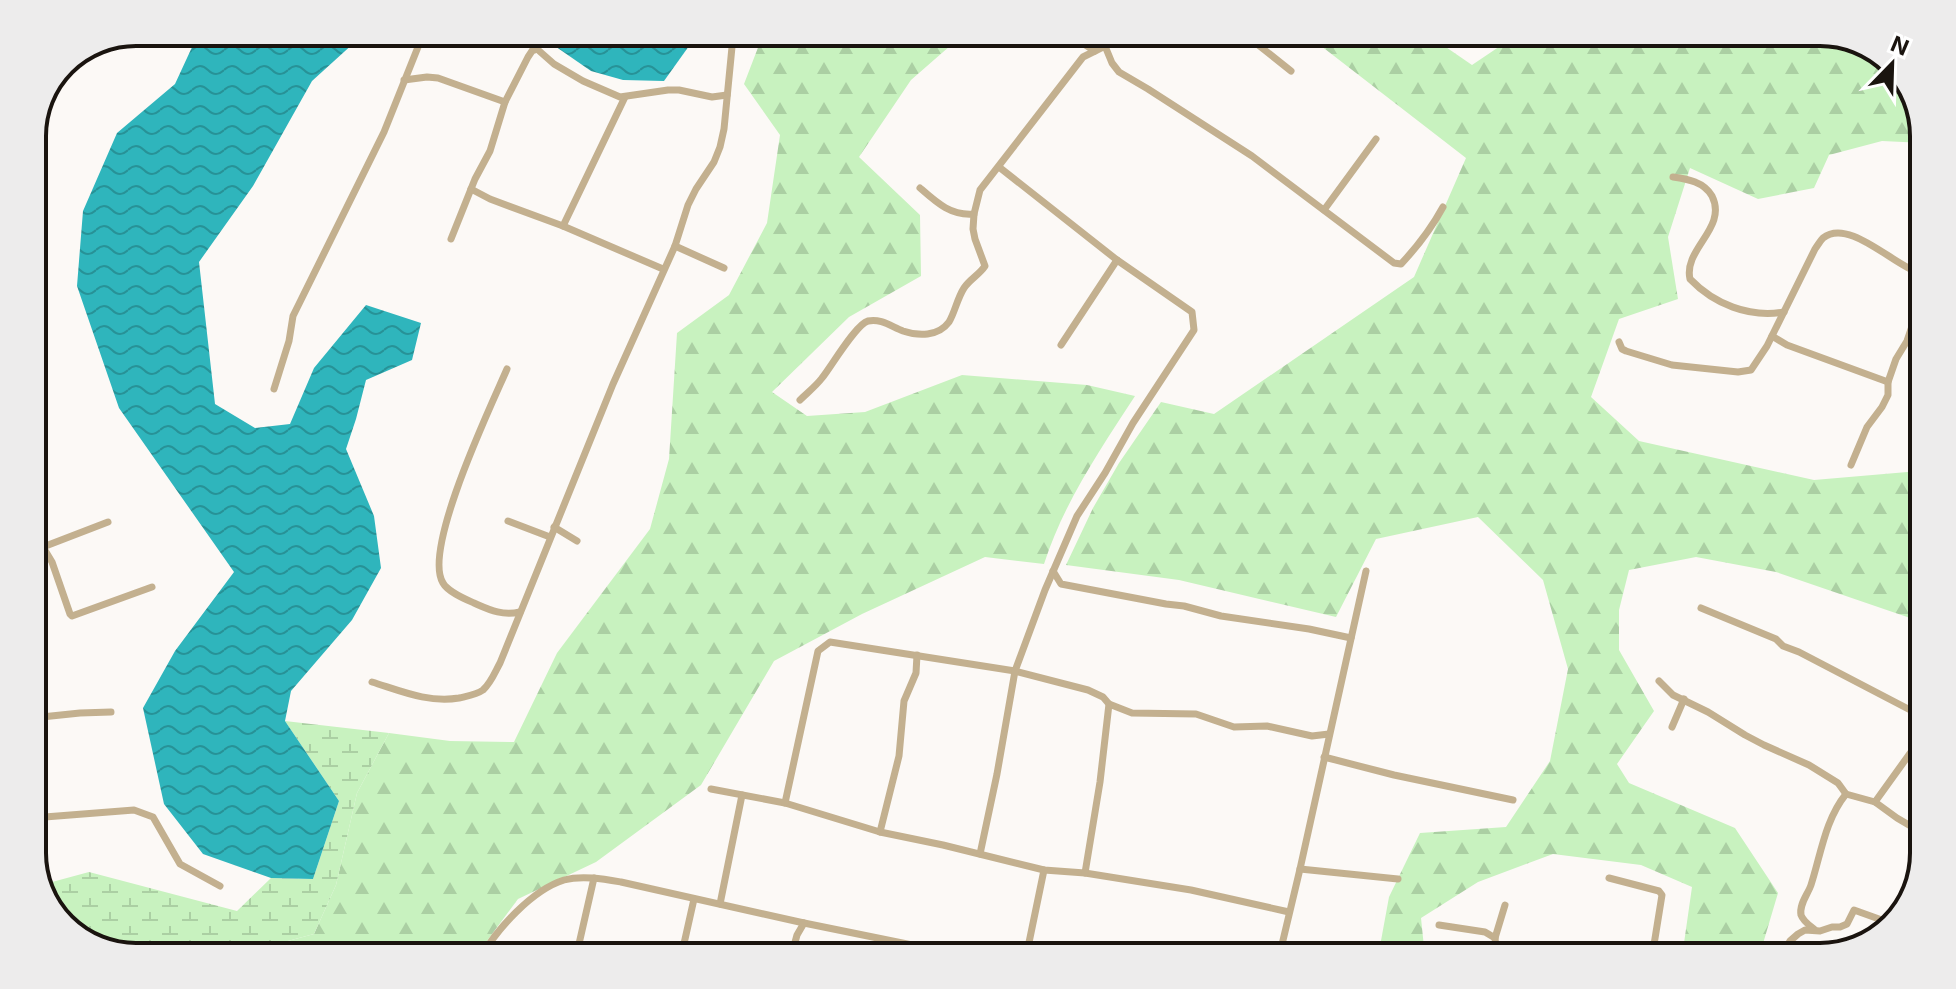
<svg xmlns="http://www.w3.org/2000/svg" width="1956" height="989" viewBox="0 0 1956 989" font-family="Inter,sans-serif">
	<defs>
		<pattern id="forest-firs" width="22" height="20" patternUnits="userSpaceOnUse" patternTransform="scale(2)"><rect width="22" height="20" fill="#c8f2bf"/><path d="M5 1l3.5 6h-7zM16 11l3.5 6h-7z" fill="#abcfa3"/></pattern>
		<pattern id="wetland-marsh" width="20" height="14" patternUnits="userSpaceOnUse" patternTransform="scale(2)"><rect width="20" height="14" fill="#c8f2bf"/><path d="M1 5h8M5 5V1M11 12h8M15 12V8" fill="none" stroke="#abcfa3"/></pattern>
		<pattern id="water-waves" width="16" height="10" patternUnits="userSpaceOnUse" patternTransform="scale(2)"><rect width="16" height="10" fill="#2fb5bc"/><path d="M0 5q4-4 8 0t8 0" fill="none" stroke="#279297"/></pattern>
	</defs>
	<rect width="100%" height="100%" fill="#fcf9f6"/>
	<g fill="url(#forest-firs)">
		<path d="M 764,32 L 966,32 L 911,80 L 859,157 L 920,215 L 921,276 L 849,317 L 772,392 L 807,416 L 865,412 L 962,375 L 1087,385 L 1135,396 C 1100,450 1064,502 1044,564 L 985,557 L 862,614 L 774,661 L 701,785 L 596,862 L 518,899 L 475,957 L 228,957 L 314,934 L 336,885 L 357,793 L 389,733 L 450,741 L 514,742 L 557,653 L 650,529 L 669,459 L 677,333 L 729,295 L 767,223 L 780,135 L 744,84 Z"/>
		<path d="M 1303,32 L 1424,32 L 1472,65 L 1521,32 L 1820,32 L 1866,42 L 1906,78 L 1924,129 L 1924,143 L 1882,141 L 1829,155 L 1814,188 L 1758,199 L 1690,168 L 1668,237 L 1678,299 L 1619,319 L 1591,397 L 1639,441 L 1814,480 L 1919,471 L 1917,619 L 1913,619 L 1776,572 L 1696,557 L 1629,570 L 1619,610 L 1619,650 L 1654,711 L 1617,764 L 1629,783 L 1735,828 L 1778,893 L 1759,957 L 1682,957 L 1692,887 L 1641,865 L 1553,854 L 1478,882 L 1421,918 L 1425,957 L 1378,957 L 1389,897 L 1420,833 L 1506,827 L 1550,761 L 1568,669 L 1543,580 L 1478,517 L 1376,539 L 1336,617 L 1179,580 L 1066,565 L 1093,508 L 1119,463 L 1161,402 L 1214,414 L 1414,277 L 1466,158 Z"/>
	</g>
	<path fill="url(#wetland-marsh)" d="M 285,721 L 389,733 L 357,793 L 336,885 L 314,934 L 228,957 L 136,957 L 90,947 L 50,911 L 41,885 L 89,872 L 237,911 L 271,878 L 313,879 L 339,801 Z"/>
	<g fill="url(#water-waves)">
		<path d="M 199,32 L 366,32 L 312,81 L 253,186 L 199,262 L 215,404 L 255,428 L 290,424 L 314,368 L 366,305 L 421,323 L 412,360 L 366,380 L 356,419 L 346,449 L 374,516 L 381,568 L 352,620 L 291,691 L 285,721 L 339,801 L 313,879 L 271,878 L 203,854 L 164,804 L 143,708 L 175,651 L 234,572 L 119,408 L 77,286 L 83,211 L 117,133 L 175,84 Z"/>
		<path d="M 543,32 L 699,32 L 664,81 L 623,80 L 591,71 L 549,42 Z"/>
	</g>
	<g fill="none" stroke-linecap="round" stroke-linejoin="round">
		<g stroke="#c3b08f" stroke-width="7">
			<path d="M 511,32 L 537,49 L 554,64 L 583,81 L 620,97 L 668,90 L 679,90 L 712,97 L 727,95"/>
			<path d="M 1065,32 L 1095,51"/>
			<path d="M 1242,32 L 1291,71"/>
			<path d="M 1105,46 L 1112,63 L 1119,72 L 1148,89 L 1252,156 L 1394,263 L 1401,264 C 1418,246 1431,229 1443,207"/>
			<path d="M 404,80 L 427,77 L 438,78 L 505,102"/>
			<path d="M 1673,177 C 1688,179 1704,182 1712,196 C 1728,228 1683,249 1690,279 C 1714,304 1749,318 1784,312"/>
			<path d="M 920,188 C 937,203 951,216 974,214"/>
			<path d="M 471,189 L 490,199 L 563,226 L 663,269"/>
			<path d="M 1324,210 L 1376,139"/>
			<path d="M 563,226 L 625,97"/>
			<path d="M 451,239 L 475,179 L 490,151 L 505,102 L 528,57 L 532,51 L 537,49"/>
			<path d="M 675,246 L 724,268"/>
			<path d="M 1772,336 L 1787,345 L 1888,382"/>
			<path d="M 1619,342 L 1622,349 L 1626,351 L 1672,365 L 1738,372 L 1751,370 L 1767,346 L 1815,249 C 1818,245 1820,241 1823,238 C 1849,217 1895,267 1922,274"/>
			<path d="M 1061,345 L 1117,260"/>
			<path d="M 507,369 C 491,406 422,550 443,583 C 448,592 465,599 474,603 C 490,610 502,616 520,612"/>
			<path d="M 274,389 L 289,341 L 293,316 L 384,132 L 424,32"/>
			<path d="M 800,400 C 807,393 816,386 822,378 C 831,367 856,324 868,321 C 881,318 892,327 903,331 C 918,336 938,337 949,322 C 955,312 957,299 964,288 C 970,279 979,275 985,266 L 975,239 L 973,229 L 974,214 L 980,190 L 1083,57 L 1105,46 L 1116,32"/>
			<path d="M 1851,465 L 1867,427 L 1882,407 L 1888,395 L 1888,382 L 1896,359 L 1907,341 L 1917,312 L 1922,287"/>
			<path d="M 508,521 L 550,537"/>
			<path d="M 554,527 L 577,541"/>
			<path d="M 43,547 L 108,522"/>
			<path d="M 32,551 L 43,547 L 52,562 L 70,614 L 72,616 L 152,587"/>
			<path d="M 1053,571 L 1061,584 L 1166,604 L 1184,606 L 1221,616 L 1309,629 L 1351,638"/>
			<path d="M 1701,608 L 1776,639 L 1783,646 L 1799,652 L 1916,713"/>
			<path d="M 1659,681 L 1673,695 L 1708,712 L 1745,735 L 1764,745 L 1809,765 L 1838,783 L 1846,794 L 1875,802 L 1897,818 L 1914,828"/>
			<path d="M 372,682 C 401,691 428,703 459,698 C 467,696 476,695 483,690 C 491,683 495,672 500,663 L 613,384 L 675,246 L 688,205 L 696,189 L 714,162 L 720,147 L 724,129 L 732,47 L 736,32"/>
			<path d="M 1109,704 L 1132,713 L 1196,714 L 1234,727 L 1267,726 L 1312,736 L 1329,734"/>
			<path d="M 32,718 L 80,713 L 111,712"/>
			<path d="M 1672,727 L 1684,699"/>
			<path d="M 1324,757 L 1394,775 L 1513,800"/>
			<path d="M 711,789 L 785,803 L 880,832 L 943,845 L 1044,870 L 1085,873 L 1191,890 L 1289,912"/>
			<path d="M 1875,802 L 1916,745"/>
			<path d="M 785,803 L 818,651 L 830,642 L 1015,671 L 1088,690 L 1103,697 L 1109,704 L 1100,782 L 1085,873"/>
			<path d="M 32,818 L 134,810 L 153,817 L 180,864 L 220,886"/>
			<path d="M 880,832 L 899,756 L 904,701 L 916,673 L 917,655"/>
			<path d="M 980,854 L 997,774 L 1015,671 L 1045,590 L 1077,516 L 1105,473 L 1133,423 L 1194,330 L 1192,312 L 1117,260 L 999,167"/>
			<path d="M 1300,869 L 1398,879"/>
			<path d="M 1609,878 L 1659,891 L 1662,895 L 1652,957"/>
			<path d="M 720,904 L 742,795"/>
			<path d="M 1902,912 L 1914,886"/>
			<path d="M 1439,925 L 1485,932 L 1495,938"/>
			<path d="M 1814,929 C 1810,926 1803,921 1801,915 C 1799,904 1808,894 1811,885 C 1821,854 1825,820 1846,794"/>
			<path d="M 481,957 C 497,929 532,890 564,880 C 582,875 604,879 621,882 L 804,923 L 971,957"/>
			<path d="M 576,957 L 594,878"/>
			<path d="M 681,957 L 694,899"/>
			<path d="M 791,957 L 797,935 L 804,923"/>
			<path d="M 1026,957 L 1044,870"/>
			<path d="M 1279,957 L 1300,869 L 1366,571"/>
			<path d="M 1497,957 L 1495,938 L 1505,905"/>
			<path d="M 1781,957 L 1790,941 L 1798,934 L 1805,930 L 1820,931 L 1832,927 L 1840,927 L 1847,924 L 1854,910 L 1879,919 L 1890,926"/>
		</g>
	</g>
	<path d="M0 0H1956V989H0ZM136 46H1820A90 90 0 0 1 1910 136V853A90 90 0 0 1 1820 943H136A90 90 0 0 1 46 853V136A90 90 0 0 1 136 46Z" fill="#edecec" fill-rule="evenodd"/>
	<path fill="none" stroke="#1a140f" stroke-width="4" d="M136 46H1820A90 90 0 0 1 1910 136V853A90 90 0 0 1 1820 943H136A90 90 0 0 1 46 853V136A90 90 0 0 1 136 46Z"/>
	<g transform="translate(1892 64) rotate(23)" stroke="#ffffff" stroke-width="6" paint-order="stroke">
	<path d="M0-6L14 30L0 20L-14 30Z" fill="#1a140f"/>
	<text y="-12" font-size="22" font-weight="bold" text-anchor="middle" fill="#1a140f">N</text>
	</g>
</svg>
